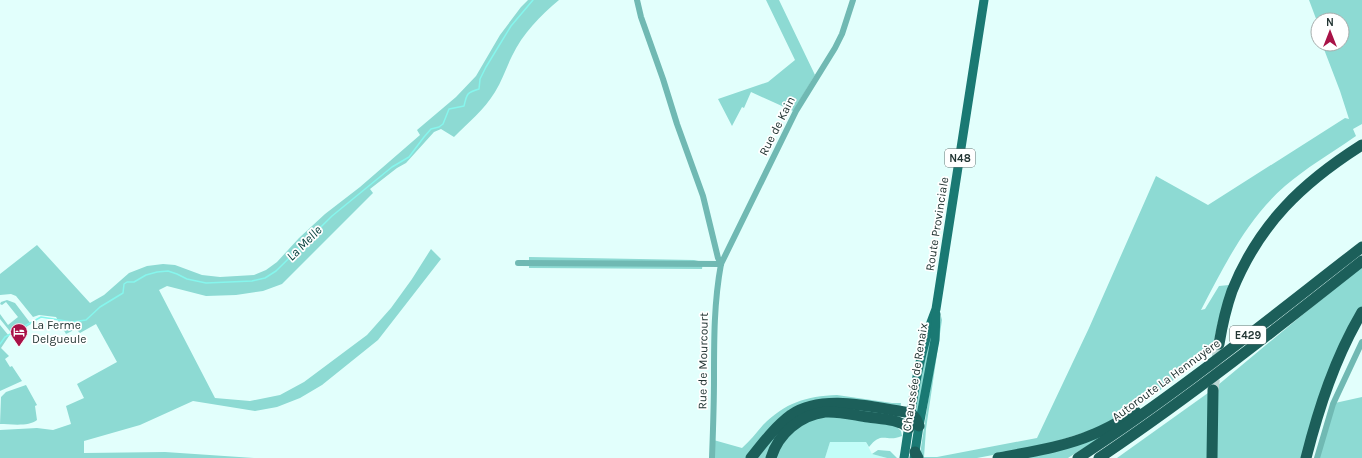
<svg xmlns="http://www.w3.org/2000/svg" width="1362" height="458" viewBox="0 0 1362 458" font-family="Karla,sans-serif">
	<rect width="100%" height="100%" fill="#e2fffc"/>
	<path fill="#c2fdf8" d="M 830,442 L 866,442 L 872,454 L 887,458 L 825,458 Z"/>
	<g fill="#8ddad3">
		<path d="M 528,0 L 559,0 C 540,16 523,33 512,56 C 506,68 502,81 495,92 C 484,110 468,123 454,137 L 441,129 L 434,132 L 406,163 L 397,168 L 370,189 L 373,193 L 282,284 L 263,291 L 236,295 L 206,296 L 167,286 L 159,290 L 215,398 L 250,401 L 280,395 L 304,382 L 367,335 L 391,308 L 412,279 L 431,249 L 441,259 L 378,340 L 322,385 L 300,398 L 277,407 L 255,411 L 193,401 L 140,425 L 84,441 L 84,453 L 165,452 L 254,458 L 0,458 L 0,430 L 37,428 L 53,430 L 71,424 L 66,406 L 84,398 L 77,384 L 117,362 L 96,324 L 80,333 L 76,329 L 66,334 L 56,317 L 39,315 L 33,317 L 16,296 L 11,294 L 0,295 L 0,274 L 37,245 L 90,303 L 104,295 L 129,273 L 147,266 L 163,264 L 175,265 L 202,275 L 220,277 L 254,275 L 266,270 L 277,262 L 299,238 L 325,214 L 360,187 L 420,135 L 417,130 L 456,97 L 476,76 L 500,35 L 521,7 Z"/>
		<path d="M 766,0 L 779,0 L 815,75 L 793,111 L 751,92 L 744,108 L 742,107 L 732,126 L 718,99 L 768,82 L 795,60 Z"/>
		<path d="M 1309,0 L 1362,0 L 1362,124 L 1353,129 L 1356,136 L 1353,138 C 1330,154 1306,168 1285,186 C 1247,219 1224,266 1201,310 L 1205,309 L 1219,286 L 1229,285 L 1217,326 L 1212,351 L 1147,400 L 1098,428 L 1045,445 L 977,458 L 921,458 L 920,454 L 941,316 L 942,320 L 926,429 L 924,457 L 937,457 L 1037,438 L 1089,328 L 1156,176 L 1208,205 L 1345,118 L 1349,119 L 1340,91 L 1322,44 L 1342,44 L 1342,20 L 1318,20 L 1318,24 Z"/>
		<path d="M 529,257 L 694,260 L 703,262 L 702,269 L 529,268 Z"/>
		<path d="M 1362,267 L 1362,306 L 1354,319 L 1302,458 L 1217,458 L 1216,413 L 1218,385 L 1301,316 Z"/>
		<path d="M 7,300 L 15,303 L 31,324 L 13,335 L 0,319 L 0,314 L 8,325 L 18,317 L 6,302 L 2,305 L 0,304 L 1,302 Z"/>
		<path d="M 935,315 L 919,422 L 914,412 L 920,378 Z"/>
		<path d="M 0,325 L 9,336 L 1,348 L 9,356 L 5,359 L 10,367 L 12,366 L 22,381 L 0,391 Z"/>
		<path d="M 26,385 L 37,405 L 35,406 L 37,420 C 29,427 10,424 0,424 L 1,397 L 6,392 Z"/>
		<path d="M 1208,393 L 1208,458 L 1117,458 Z"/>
		<path d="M 837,395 L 892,403 L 901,403 L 898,428 L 901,431 L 902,436 C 886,443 882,430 869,447 L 866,442 L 830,442 L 825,458 L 710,458 L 710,439 L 742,448 C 750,441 756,433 763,425 C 785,403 806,396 837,395 Z"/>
		<path d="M 1362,397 L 1362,458 L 1317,458 L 1335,403 Z"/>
		<path d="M 1123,423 L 1068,458 L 1008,458 Z"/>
		<path d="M 878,450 L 890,451 L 897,458 L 887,458 L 872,454 Z"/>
	</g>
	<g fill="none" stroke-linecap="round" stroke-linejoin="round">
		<path stroke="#86f6ed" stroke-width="1.5" d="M 0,344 L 5,337 L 41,317 L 72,322 L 86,320 L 100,307 L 123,293 L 124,284 L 127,282 L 134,282 L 146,275 L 157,272 L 168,271 L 177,274 L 187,279 L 206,283 L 252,281 L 265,278 L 276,271 L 332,216 L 392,167 L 409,157 L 424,137 L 431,129 L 439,127 L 443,124 L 449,109 L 464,106 C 467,94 466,93 479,89 L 480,79 L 486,67 L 511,26 L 533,0"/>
		<path stroke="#bcd7d4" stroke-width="11" stroke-dasharray="11 5.5" stroke-linecap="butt" d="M 1213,390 L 1219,344"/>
		<g stroke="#70b9b3" stroke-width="6">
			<path d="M 637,0 L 641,17 L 663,79 L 677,124 L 703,196 L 718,258 L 721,264"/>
			<path d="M 518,263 L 721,264"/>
			<path d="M 712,458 C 713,431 714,405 714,378 C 714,339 714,302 721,264 L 796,111 L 835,48 L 842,34 L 853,0"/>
			<path d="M 1317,458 L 1333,404 L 1362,342"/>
		</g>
		<g stroke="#1a7973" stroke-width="9">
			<path d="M 904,458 C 912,408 917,356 936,309 L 984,0"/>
			<path d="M 914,458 L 919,426 L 935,340 L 936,314"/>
		</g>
		<g stroke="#1c5f5a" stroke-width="11">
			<path d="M 1219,344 C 1222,326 1226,308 1232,291 C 1259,224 1302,183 1362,145"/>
			<path d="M 915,452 L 918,458"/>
			<path d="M 751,458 C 763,443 775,427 791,415 C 823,393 875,408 911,413 L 916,419 L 919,426"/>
			<path d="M 771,458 C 778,434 800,415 825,412 C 839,411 854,415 868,417 C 882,419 898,419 909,428"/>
			<path d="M 998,458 C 1030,452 1064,447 1094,434 C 1109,428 1122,420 1136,412"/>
			<path d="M 1078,458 C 1177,394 1269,319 1362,247"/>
			<path d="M 1099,458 C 1190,397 1276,329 1362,261"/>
			<path d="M 1212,458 L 1213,390"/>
			<path d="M 1306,458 C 1319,407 1335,358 1362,312"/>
		</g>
	</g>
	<defs>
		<g id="hotel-pin" transform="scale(0.9)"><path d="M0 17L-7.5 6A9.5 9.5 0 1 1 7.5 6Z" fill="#a81247" stroke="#fff"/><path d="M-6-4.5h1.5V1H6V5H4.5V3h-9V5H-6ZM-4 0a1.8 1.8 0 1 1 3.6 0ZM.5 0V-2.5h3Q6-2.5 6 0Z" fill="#fff"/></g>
	</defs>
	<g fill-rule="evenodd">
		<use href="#hotel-pin" x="19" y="332"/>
	</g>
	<g text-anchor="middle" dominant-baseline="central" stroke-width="3.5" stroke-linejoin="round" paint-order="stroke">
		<g fill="#fff" stroke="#647270" stroke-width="1">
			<rect x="945" y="149" width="30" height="18" rx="3"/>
			<rect x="1230" y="326" width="36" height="18" rx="3"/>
		</g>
		<g font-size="11" font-weight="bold" fill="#223533">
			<text x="960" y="158">N48</text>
			<text x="1248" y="335">E429</text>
		</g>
		<g font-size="12" fill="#223533" stroke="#fff">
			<text transform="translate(777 126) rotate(-63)">Rue de Kain</text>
			<text transform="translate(937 224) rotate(-81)">Route Provinciale</text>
			<text transform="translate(703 361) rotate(-89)">Rue de Mourcourt</text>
			<text transform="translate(915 377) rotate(-81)">Chaussée de Renaix</text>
			<text transform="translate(1166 380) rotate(-36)">Autoroute La Hennuyère</text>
		</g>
		<g font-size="12" fill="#223533" stroke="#fff" text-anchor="start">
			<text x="32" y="325">La Ferme<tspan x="32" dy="14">Delgueule</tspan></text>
		</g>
		<g font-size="13" font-style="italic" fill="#013a37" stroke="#fff">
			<text transform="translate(304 243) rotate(-45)">La Melle</text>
		</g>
	</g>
	<g transform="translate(1330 32)"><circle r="19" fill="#ffffff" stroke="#a7aead"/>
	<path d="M0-3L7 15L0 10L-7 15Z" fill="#a81247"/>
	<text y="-6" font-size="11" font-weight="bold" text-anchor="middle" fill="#223533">N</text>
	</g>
</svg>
